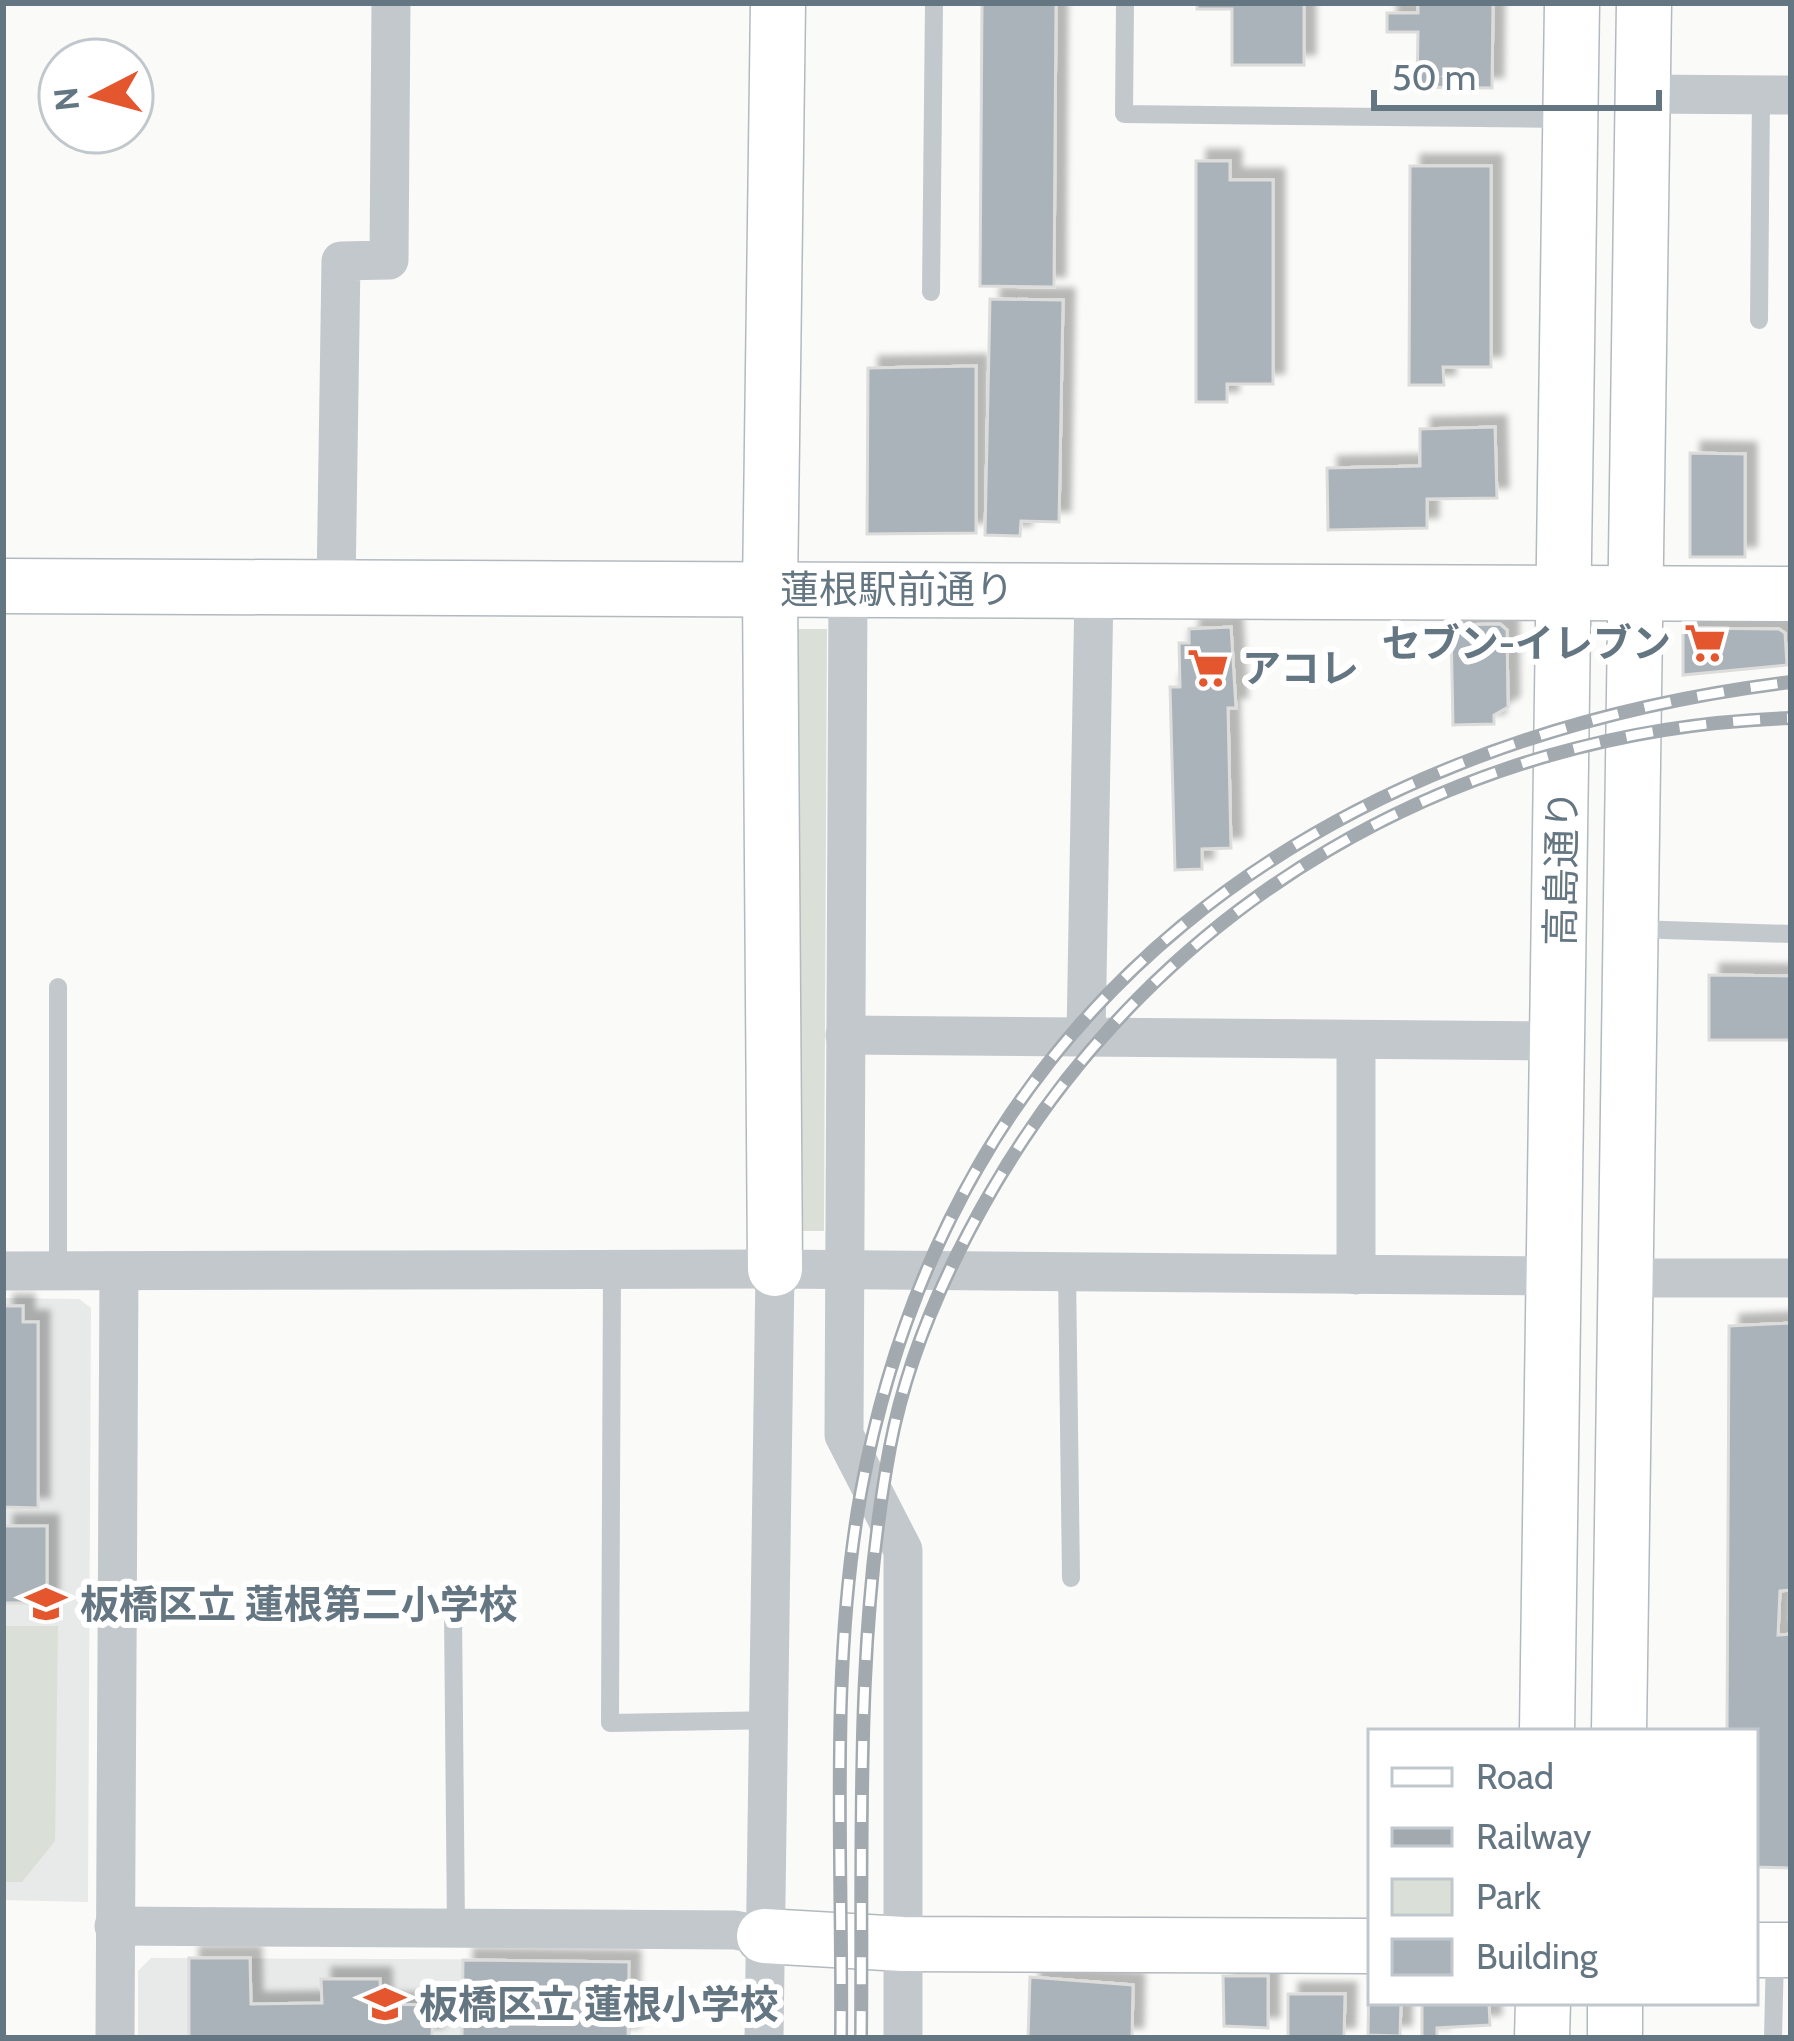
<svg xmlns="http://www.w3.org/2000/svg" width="1794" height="2041" viewBox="0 0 1794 2041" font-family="Cabin,'Noto Sans JP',sans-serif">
	<defs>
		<filter id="shadow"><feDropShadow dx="11" dy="-11" stdDeviation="3" flood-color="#0004"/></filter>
	</defs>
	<rect width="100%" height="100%" fill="#fafaf8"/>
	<g fill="#e8e9e9">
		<path d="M 3,1298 L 79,1299 L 91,1308 L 88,1902 L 3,1900 Z"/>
		<path d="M 151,1958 L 631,1960 L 631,2038 L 138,2038 L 138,1971 Z"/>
	</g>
	<g fill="#dadfd7">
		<path d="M 794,629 L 827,629 L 824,1231 L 790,1231 Z"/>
		<path d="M 3,1626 L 58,1626 L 55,1841 L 22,1882 L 3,1882 Z"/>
	</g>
	<g fill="#aab3b9" stroke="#dcdcda" stroke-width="3" filter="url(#shadow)">
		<path d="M 982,3 L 1056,3 L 1054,287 L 980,286 Z"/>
		<path d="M 1197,3 L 1304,3 L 1304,65 L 1232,65 L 1232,9 L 1197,9 Z"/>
		<path d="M 1418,3 L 1493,3 L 1492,88 L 1417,87 L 1418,32 L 1387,32 L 1387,13 L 1418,13 Z"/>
		<path d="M 1196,161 L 1230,161 L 1230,180 L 1273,180 L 1273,384 L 1227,384 L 1227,402 L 1196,402 Z"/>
		<path d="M 1410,166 L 1491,166 L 1491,367 L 1443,367 L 1444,385 L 1409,385 Z"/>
		<path d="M 990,299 L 1063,300 L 1059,522 L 1021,521 L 1020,536 L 985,535 Z"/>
		<path d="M 976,366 L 976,533 L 867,534 L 868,368 Z"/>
		<path d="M 1495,427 L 1497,498 L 1427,499 L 1427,528 L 1328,530 L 1327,468 L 1420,466 L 1420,429 Z"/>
		<path d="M 1690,453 L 1745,454 L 1745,557 L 1690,557 Z"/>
		<path d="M 1500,624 L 1507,630 L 1508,707 L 1494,715 L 1494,724 L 1453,725 L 1451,625 Z"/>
		<path d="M 1231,627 L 1236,708 L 1228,708 L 1231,848 L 1202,849 L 1202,869 L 1175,870 L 1170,687 L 1180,687 L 1179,643 L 1189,643 L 1189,629 Z"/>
		<path d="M 1683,628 L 1779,629 L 1785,633 L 1787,665 L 1683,675 Z"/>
		<path d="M 1709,975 L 1791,976 L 1791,1040 L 1709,1040 Z"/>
		<path d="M 3,1306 L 23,1306 L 23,1322 L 38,1322 L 38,1508 L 3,1507 Z"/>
		<path d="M 1791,1323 L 1791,1590 L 1780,1591 L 1778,1635 L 1791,1634 L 1791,1868 L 1755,1867 L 1755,1732 L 1727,1732 L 1729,1326 Z"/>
		<rect x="3" y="1526" width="44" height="77"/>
		<path d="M 189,1958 L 250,1958 L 251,2004 L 322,2003 L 321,1979 L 380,1979 L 381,2004 L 433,2005 L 432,2038 L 189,2038 Z"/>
		<path d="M 463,1960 L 629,1962 L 628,2038 L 462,2038 Z"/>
		<path d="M 1223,1976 L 1268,1976 L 1268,2028 L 1224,2026 Z"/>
		<path d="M 1369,1976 L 1371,2002 L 1401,2002 L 1400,2036 L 1368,2035 Z"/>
		<path d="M 1030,1977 L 1133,1985 L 1132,2038 L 1028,2038 Z"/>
		<path d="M 1288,1994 L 1345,1994 L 1344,2038 L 1288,2038 Z"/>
		<path d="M 1422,2002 L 1489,2002 L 1490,2025 L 1437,2028 L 1437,2038 L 1422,2038 Z"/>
	</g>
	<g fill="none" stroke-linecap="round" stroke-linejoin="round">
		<g stroke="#b3babf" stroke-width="57">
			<g id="secondary">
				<path d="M 3,586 L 1791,594"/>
				<path d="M 775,1269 L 770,589 L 778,3"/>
				<path d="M 1547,1732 L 1572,3"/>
				<path d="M 1619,1732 L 1644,3"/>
				<path d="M 764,1936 L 903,1944 L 1371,1946"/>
				<path d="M 1755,1950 L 1791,1950"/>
				<path d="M 1542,2038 L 1543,2002"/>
				<path d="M 1615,2038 L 1615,2002"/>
			</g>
		</g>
		<g stroke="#c3c8cc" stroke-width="18">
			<path d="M 1125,3 L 1124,114 L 1566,119"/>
			<path d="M 931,292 L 934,3"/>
			<path d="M 1759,320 L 1761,95"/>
			<path d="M 1634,929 L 1791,934"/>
			<path d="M 58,987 L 58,1272"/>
			<path d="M 612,1272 L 610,1723 L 771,1720"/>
			<path d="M 1067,1272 L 1071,1578"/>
			<path d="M 453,1611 L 456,1930"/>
			<path d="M 1773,2038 L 1775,1954"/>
		</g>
		<g stroke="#c3c8cc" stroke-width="39">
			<path d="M 1642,94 L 1791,95"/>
			<path d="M 336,587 L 341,261 L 389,260 L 391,3"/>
			<path d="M 848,590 L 844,1435 L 903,1550 L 903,2038"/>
			<path d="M 845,1035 L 1558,1041"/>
			<path d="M 1086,1037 L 1094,590"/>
			<path d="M 3,1271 L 775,1269 L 1554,1276"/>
			<path d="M 1356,1275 L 1356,1040"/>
			<path d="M 1625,1278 L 1791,1278"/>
			<path d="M 114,1926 L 735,1930 L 764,1936"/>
			<path d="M 115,2038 L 119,1273"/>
			<path d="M 764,2038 L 775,1269"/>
		</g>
		<use href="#secondary" stroke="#fff" stroke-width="54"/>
		<g stroke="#a2aab0" stroke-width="14">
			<g id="rail">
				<path d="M 841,2038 C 843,1859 829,1669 861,1492 C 951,1004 1317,740 1791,682"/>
				<path d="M 861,2038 C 863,1842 854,1641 890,1447 C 907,1357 946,1269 992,1190 C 1159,902 1458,728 1791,718"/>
			</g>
		</g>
		<use href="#rail" stroke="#fff" stroke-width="9" stroke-dasharray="27" stroke-linecap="butt"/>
	</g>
	<defs>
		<g id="supermarket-bare" transform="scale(3.24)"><path d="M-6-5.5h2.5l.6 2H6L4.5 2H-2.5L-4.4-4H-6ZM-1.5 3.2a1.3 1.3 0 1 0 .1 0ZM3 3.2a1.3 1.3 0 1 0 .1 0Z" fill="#e4572e" stroke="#fff" stroke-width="2.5" paint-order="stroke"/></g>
		<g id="school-bare" transform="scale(3.24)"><path d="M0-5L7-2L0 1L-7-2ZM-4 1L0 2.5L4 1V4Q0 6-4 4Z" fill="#e4572e" stroke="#fff" stroke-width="2.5" paint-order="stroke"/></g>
	</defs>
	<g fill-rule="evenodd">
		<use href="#supermarket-bare" x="1705" y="643"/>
		<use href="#supermarket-bare" x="1208" y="668"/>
		<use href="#school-bare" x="46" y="1604"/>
		<use href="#school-bare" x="385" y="2004"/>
	</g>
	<g text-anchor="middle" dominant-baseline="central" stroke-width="12" stroke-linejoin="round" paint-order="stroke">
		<g font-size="39" fill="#657683" stroke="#fff">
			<text x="897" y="589">蓮根駅前通り</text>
			<text transform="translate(1561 868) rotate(-89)">高島通り</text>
		</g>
		<g font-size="39" font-weight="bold" fill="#657683" stroke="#fff" text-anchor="start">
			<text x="1671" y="643" text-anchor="end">セブン-イレブン</text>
			<text x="1242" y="668">アコレ</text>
			<text x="80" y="1604">板橋区立 蓮根第二小学校</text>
			<text x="419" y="2004">板橋区立 蓮根小学校</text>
		</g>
	</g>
	<rect width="1794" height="2041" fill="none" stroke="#657683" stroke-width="12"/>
	<rect x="1368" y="1729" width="390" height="276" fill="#ffffff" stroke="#c1c8cd" stroke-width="3"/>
	<rect x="1392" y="1768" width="60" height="18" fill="#ffffff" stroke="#c1c8cd" stroke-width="3"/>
	<text x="1476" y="1789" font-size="36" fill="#657683">Road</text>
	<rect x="1392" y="1828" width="60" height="18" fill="#a2aab0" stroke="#c1c8cd" stroke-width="3"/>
	<text x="1476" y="1849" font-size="36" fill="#657683">Railway</text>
	<rect x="1392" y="1879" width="60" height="36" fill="#dadfd7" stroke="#c1c8cd" stroke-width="3"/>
	<text x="1476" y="1909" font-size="36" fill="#657683">Park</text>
	<rect x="1392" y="1939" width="60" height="36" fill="#aab3b9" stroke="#c1c8cd" stroke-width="3"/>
	<text x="1476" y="1969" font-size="36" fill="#657683">Building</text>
	<g transform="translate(96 96) rotate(264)"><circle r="57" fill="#ffffff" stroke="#c1c8cd" stroke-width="3"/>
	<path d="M0-9L21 45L0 30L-21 45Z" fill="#e4572e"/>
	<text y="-18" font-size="33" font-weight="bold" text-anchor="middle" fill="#657683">N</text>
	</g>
	<path d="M1374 90v18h285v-18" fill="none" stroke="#657683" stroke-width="6"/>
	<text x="1392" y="90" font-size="36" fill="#657683" stroke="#ffffff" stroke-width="9" paint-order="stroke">50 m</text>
</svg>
